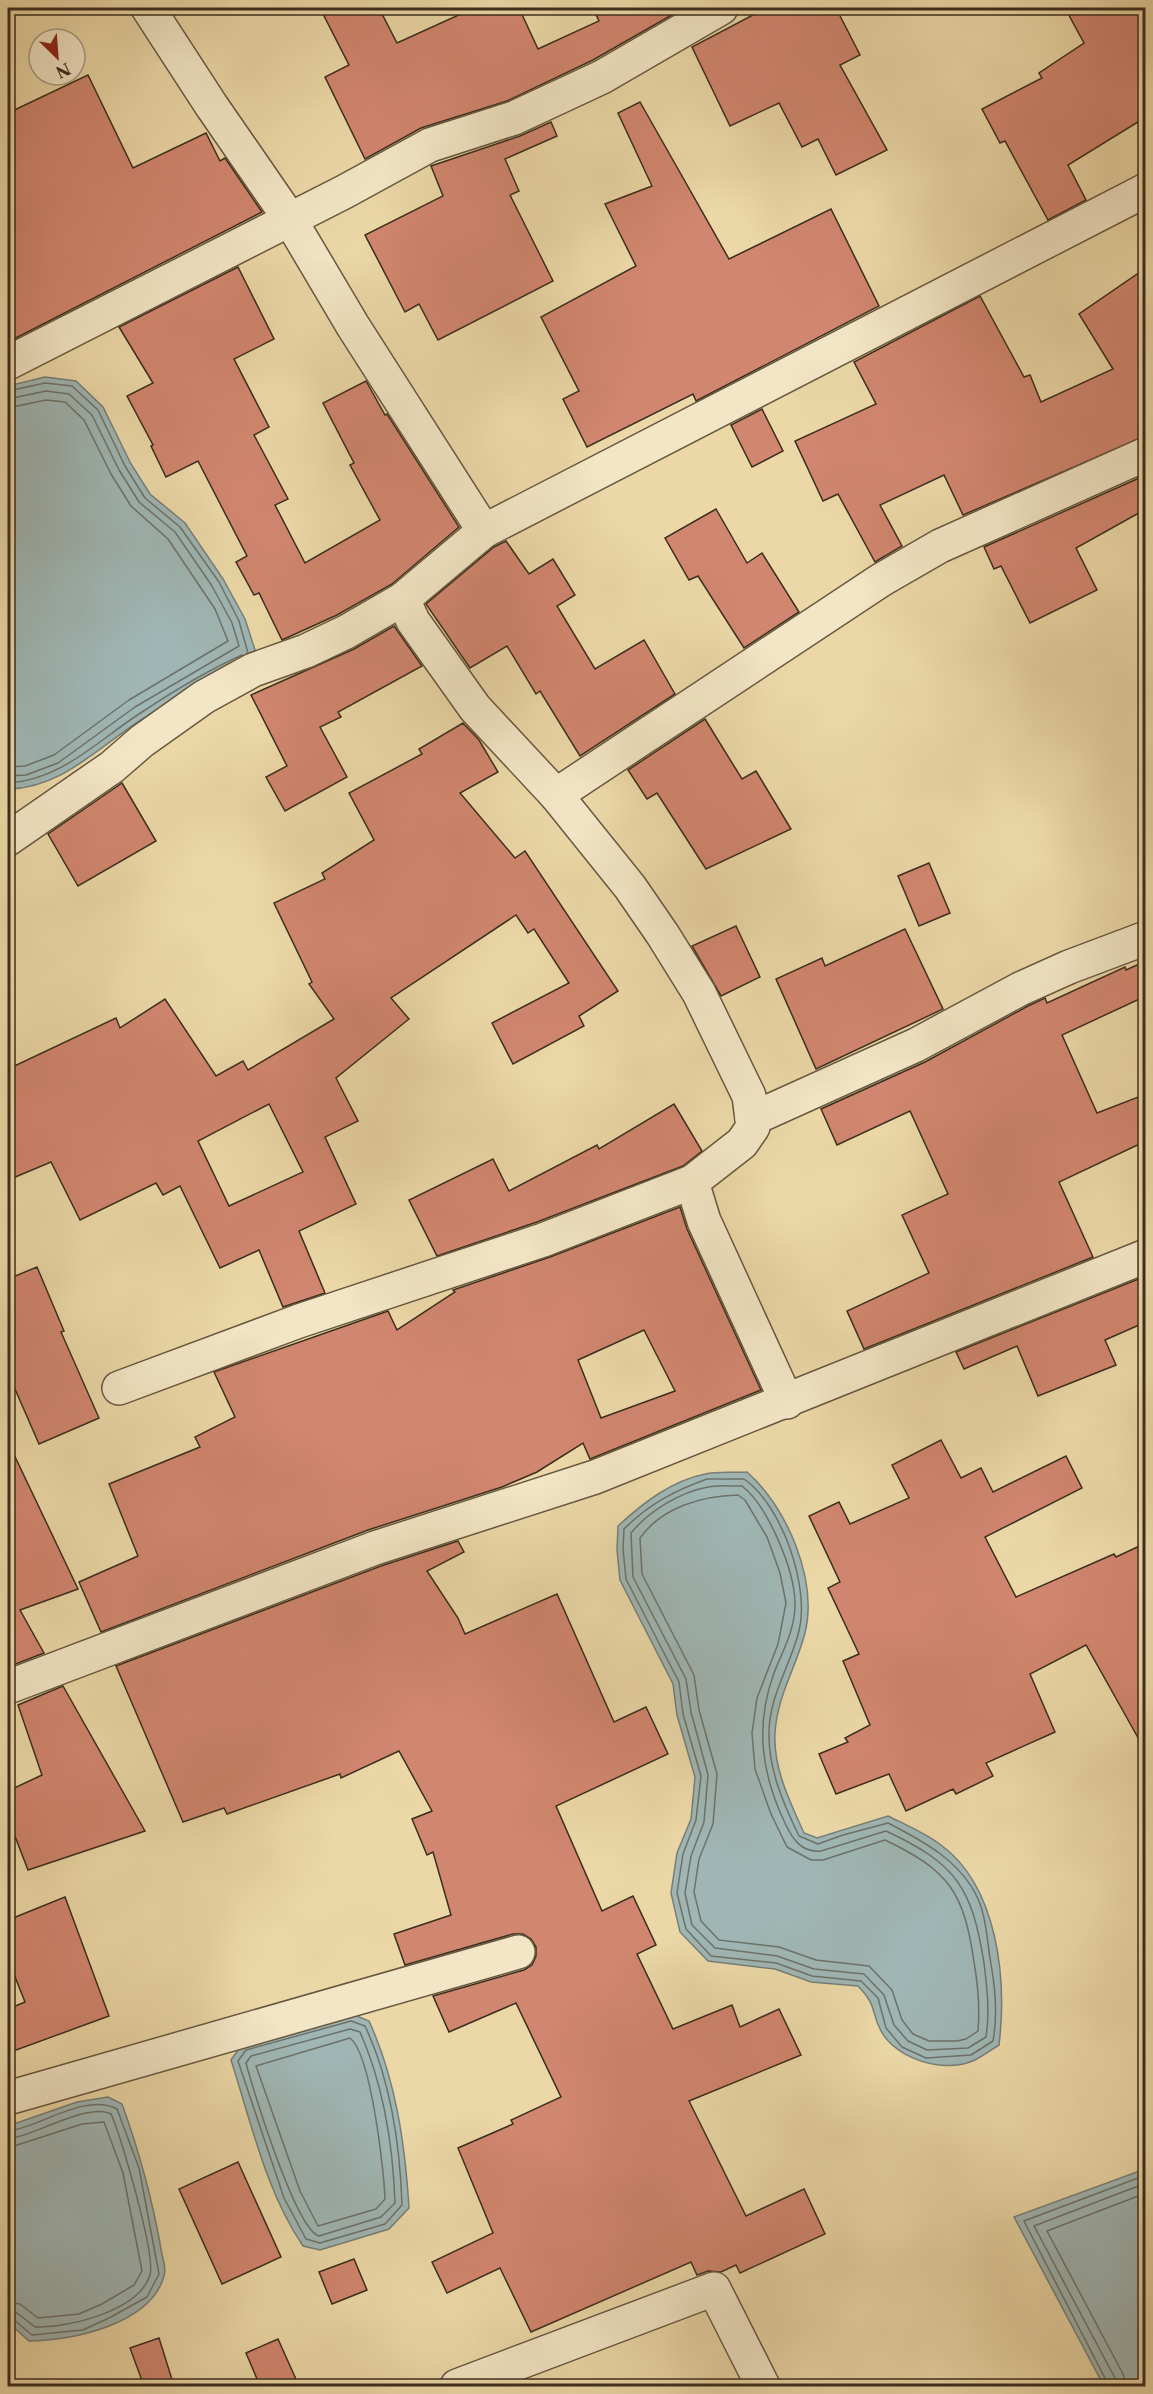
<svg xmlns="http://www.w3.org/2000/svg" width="1153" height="2394" viewBox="0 0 1153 2394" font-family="'Libre Caslon Text',serif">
	<rect width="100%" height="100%" fill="#ecd8a7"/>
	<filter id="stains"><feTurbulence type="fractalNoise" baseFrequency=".00333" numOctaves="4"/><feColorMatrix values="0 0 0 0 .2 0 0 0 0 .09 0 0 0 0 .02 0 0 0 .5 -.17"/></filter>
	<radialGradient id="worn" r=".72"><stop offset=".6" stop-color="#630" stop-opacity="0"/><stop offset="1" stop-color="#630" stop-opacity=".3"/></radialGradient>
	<g fill="#9fb6b4" stroke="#777f78" stroke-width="1.5">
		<path d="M 45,377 L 76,381 L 103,407 L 131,464 L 150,494 L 185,523 L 223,579 L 245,619 L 257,656 C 218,675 180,694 144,718 C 99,746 63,788 8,789 L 8,386 Z"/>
		<path d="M 747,1472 C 787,1507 818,1580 805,1633 C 796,1668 777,1696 775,1733 C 773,1768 790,1802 804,1833 L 817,1838 L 888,1816 C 906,1825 925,1833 941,1845 C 998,1887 1007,1979 999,2045 C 991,2050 983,2056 975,2060 C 945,2074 897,2060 881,2031 C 870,2010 878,2007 858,1986 L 811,1982 L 775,1969 L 708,1961 L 680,1932 L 671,1893 L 677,1853 L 691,1819 L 695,1777 L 677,1715 L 673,1684 L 620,1580 L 617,1550 L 618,1526 C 643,1503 671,1481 705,1474 C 718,1471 734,1473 747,1472 Z"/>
		<path d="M 352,2014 L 369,2021 C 396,2080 405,2144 409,2208 L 389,2229 L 320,2250 L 303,2246 C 266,2192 251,2122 231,2060 L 242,2045 Z"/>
		<path d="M 108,2097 L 122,2104 C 140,2154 152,2197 161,2249 C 162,2257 167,2269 164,2276 C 151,2324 72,2341 29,2341 L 8,2322 L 8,2126 L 77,2102 Z"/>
		<path d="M 1145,2169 L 1145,2386 L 1104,2386 L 1014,2217 Z"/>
	</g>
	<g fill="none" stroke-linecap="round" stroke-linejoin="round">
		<g stroke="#6d7269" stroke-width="1.5">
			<path d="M 8,391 L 45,383 L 72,386 L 98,410 L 125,466 L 145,498 L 180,527 L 219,582 L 239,621 L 248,653"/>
			<path d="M 8,399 L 46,391 L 69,394 L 92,415 L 119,470 L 139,502 L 175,532 L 212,586 L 232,623 L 239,646 L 135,707 L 58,763 L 26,775 L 8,776"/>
			<path d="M 8,408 L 46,400 L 65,402 L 84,420 L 111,474 L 131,506 L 168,539 L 215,609 L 228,641 L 129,700 L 54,755 L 25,766 L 8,767"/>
			<path d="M 8,783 C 61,780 96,742 139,714 C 172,692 206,671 242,655"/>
			<path d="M 707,1479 L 744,1479 C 782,1505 810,1587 799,1631 C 790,1667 768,1697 769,1736 C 769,1771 784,1805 799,1836 L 818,1844 L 843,1835 L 888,1823 C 923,1841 961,1861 978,1899 C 986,1917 987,1939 990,1958 C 995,1986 998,2013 993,2041 L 971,2055 L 926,2058 L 902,2047 L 886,2028 L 878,1998 L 861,1981 L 812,1976 L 776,1963 L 711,1956 L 686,1929 L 677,1893 L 683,1854 L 696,1820 L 701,1776 L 683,1714 L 679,1682 L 626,1579 L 623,1549 L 624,1529 C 649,1504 674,1491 707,1479 Z"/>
			<path d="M 742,1486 C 768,1506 795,1571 795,1604 C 795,1630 783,1650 774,1673 C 755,1725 761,1773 785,1823 C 792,1838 801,1853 821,1851 L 886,1831 C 957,1864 972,1888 984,1963 C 987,1988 990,2012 986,2037 L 968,2048 L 927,2050 L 908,2041 L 894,2025 L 884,1995 L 864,1974 L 814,1969 L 777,1956 L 715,1948 L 692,1925 L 685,1893 L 691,1856 L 704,1822 L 708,1775 L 691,1712 L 686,1679 L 633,1577 L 631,1533 C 649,1511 680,1492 708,1487 C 719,1485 731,1486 742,1486 Z"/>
			<path d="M 738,1495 L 745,1500 L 767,1537 L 780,1573 L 786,1603 L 778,1644 L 757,1698 L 752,1733 L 755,1769 L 771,1814 L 787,1847 L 811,1860 L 823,1860 L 885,1840 C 950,1871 964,1893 974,1962 C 978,1985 980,2008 978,2031 L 966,2039 L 957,2041 L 929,2041 L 913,2034 L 902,2020 L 892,1990 L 869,1966 L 816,1960 L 779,1947 L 719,1940 L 701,1921 L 694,1892 L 699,1859 L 713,1824 L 717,1774 L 699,1710 L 694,1675 L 642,1574 L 640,1538 C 662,1507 702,1496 738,1495 Z"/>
			<path d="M 351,2021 L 365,2026 C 391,2081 400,2145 402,2205 L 385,2224 L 320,2243 L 306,2239 L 284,2198 L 238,2061 L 246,2050 Z"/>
			<path d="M 350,2029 L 360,2032 C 383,2084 393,2146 395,2203 L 381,2217 L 319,2236 C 296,2230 253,2090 246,2063 L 251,2056 Z"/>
			<path d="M 350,2038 C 371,2054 384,2170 385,2199 L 376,2209 L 318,2226 L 300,2191 L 256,2066 Z"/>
			<path d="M 8,2131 C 39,2128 85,2092 117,2109 L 139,2168 L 159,2274 L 147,2297 L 109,2318 L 83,2330 L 32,2335 L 13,2319 L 8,2318"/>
			<path d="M 8,2139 C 32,2137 88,2102 111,2114 C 121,2137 156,2255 150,2275 C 139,2311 68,2328 35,2327 L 17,2313 L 8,2311"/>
			<path d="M 8,2148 L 82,2124 L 104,2122 L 123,2173 L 142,2271 L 134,2285 L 102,2304 L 79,2314 L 38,2318 L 20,2304 L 8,2302"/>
			<path d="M 1109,2386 L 1024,2221 L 1146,2175"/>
			<path d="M 1117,2386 L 1115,2378 L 1034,2226 L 1146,2183"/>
			<path d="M 1126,2386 L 1123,2374 L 1047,2231 L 1146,2193"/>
		</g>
	</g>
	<g fill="#d1866f" stroke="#3b2d1e" stroke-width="1.5" fill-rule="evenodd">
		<path d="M 320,8 L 379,8 L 397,43 L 474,8 L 519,8 L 538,49 L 599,21 L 593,8 L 684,8 L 593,60 L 507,101 L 421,128 L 365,159 L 325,77 L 349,65 Z"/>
		<path d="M 766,8 L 836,8 L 860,55 L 840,65 L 887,150 L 836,175 L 818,139 L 802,147 L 779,103 L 730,126 L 692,47 Z"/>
		<path d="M 1065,8 L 1146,8 L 1146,117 L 1068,165 L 1086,200 L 1048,220 L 1005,141 L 1000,143 L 982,109 L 1042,78 L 1039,73 L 1084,43 Z"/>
		<path d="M 88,75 L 133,168 L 206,133 L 220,161 L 225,158 L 262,212 L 8,342 L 8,113 Z"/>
		<path d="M 640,102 L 729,259 L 831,209 L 879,306 L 696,401 L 693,394 L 587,447 L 563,399 L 579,391 L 541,317 L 636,266 L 605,204 L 652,186 L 618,113 Z"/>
		<path d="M 551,122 L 557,136 L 505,159 L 519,191 L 510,195 L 553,281 L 438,340 L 419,304 L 405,312 L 365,235 L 443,196 L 431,166 L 520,136 Z"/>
		<path d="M 238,267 L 274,339 L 234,359 L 269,427 L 254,435 L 288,499 L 275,505 L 305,563 L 380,520 L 350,465 L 354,463 L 323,403 L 366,381 L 385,415 L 387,414 L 459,527 L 392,584 L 337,615 L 282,640 L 259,593 L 254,595 L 236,562 L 247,556 L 198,461 L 166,477 L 151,446 L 153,445 L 127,396 L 153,383 L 119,327 Z"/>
		<path d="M 1146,268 L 1146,436 L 963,515 L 944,475 L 880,505 L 902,546 L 875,562 L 838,494 L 823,501 L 795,441 L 876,404 L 854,362 L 980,296 L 1024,377 L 1030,375 L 1041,402 L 1113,369 L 1079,314 Z"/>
		<path d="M 762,409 L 783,451 L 752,467 L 731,425 Z"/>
		<path d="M 1146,475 L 1146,509 L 1076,548 L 1097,590 L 1030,623 L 1001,566 L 994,569 L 984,547 Z"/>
		<path d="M 716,509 L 747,563 L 762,553 L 799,612 L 744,648 L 698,576 L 689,580 L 665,538 Z"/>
		<path d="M 506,541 L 529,574 L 553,559 L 575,595 L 557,606 L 595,669 L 644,640 L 675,694 L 580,756 L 540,691 L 536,694 L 507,646 L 470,668 L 426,604 L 494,547 Z"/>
		<path d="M 394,626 L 422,666 L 338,712 L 341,717 L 320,727 L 347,777 L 285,811 L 266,777 L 287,766 L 251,695 L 354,649 Z"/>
		<path d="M 705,719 L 742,779 L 756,771 L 791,829 L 706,869 L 657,793 L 647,799 L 628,770 Z"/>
		<path d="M 463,723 L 479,740 L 498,772 L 460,793 L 515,858 L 525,851 L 618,991 L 579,1016 L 584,1026 L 513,1064 L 492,1023 L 569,983 L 534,929 L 528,933 L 516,915 L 391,998 L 409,1019 L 336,1078 L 358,1121 L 325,1137 L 356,1204 L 299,1231 L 325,1293 L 283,1307 L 259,1250 L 220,1268 L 180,1186 L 163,1195 L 156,1183 L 80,1220 L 51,1162 L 8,1180 L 8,1069 L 116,1018 L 120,1028 L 165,999 L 216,1076 L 243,1061 L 248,1070 L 334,1019 L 309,984 L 312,982 L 274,903 L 325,879 L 322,873 L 374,840 L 349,793 L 422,754 L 419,749 ZM 269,1104 L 303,1172 L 229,1206 L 198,1141 Z"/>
		<path d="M 122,783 L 156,841 L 78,886 L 48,834 Z"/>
		<path d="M 929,863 L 950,913 L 919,926 L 898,876 Z"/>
		<path d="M 736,926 L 760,977 L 721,996 L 692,946 Z"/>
		<path d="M 905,929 L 943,1009 L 816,1069 L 776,979 L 822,958 L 825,966 Z"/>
		<path d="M 1146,961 L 1146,996 L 1062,1035 L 1097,1113 L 1146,1094 L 1146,1141 L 1059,1182 L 1093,1257 L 864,1349 L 847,1311 L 929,1273 L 902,1215 L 948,1194 L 910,1111 L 837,1145 L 821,1109 L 925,1062 L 1028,1006 L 1045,998 L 1047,1003 L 1125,967 L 1126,970 Z"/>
		<path d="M 674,1104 L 702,1151 L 683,1166 L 537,1222 L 437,1256 L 409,1200 L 493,1159 L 509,1191 L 597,1145 L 599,1149 Z"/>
		<path d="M 680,1207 L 687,1229 L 761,1390 L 590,1459 L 583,1443 L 537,1472 L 502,1487 L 368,1530 L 101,1632 L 79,1582 L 138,1556 L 109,1484 L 200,1447 L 195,1437 L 235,1417 L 214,1372 L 388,1311 L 397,1330 L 455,1292 L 453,1290 L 550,1257 ZM 644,1330 L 675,1391 L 601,1418 L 578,1360 Z"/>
		<path d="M 37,1267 L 64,1331 L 61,1332 L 99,1418 L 39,1444 L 8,1373 L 8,1279 Z"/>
		<path d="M 1146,1276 L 1146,1322 L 1105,1340 L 1116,1365 L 1038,1396 L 1017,1346 L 964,1369 L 956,1352 Z"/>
		<path d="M 941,1440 L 961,1478 L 981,1468 L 993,1492 L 1066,1456 L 1082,1488 L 985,1537 L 1016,1597 L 1114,1554 L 1116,1557 L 1146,1543 L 1146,1752 L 1086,1645 L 1030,1674 L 1055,1732 L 986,1763 L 993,1776 L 956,1794 L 953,1789 L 906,1811 L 889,1774 L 836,1794 L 819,1754 L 848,1742 L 845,1738 L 870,1725 L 843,1661 L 859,1654 L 828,1588 L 840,1582 L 809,1516 L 839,1502 L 850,1524 L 909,1498 L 892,1465 Z"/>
		<path d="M 8,1442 L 78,1589 L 20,1610 L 44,1653 L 8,1667 Z"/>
		<path d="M 458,1541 L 464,1552 L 427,1571 L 458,1618 L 465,1634 L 557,1594 L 614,1722 L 646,1707 L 668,1754 L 556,1806 L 602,1911 L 633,1896 L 656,1945 L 637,1954 L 673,2029 L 732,2005 L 740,2027 L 779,2009 L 801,2055 L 689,2101 L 746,2216 L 804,2189 L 825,2234 L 740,2273 L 736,2265 L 721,2272 L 708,2271 L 697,2275 L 691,2262 L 531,2332 L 500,2268 L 447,2293 L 432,2262 L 493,2233 L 458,2148 L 513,2124 L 511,2120 L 561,2097 L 516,2003 L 449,2032 L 433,1996 L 524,1970 L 532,1965 L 536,1956 L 536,1947 L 531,1939 L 523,1934 L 513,1934 L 405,1965 L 394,1934 L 451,1915 L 433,1852 L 427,1855 L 412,1819 L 432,1811 L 399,1751 L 341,1778 L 340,1774 L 227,1814 L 224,1808 L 183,1822 L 116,1666 L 381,1566 Z"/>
		<path d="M 63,1686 L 145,1831 L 28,1870 L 8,1818 L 8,1791 L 42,1775 L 18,1705 Z"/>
		<path d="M 65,1897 L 109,2016 L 8,2053 L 8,2009 L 25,2002 L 8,1959 L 8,1920 Z"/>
		<path d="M 238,2162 L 281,2257 L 222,2284 L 179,2189 Z"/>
		<path d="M 354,2259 L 367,2290 L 332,2304 L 319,2272 Z"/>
		<path d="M 159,2338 L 174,2386 L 144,2386 L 130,2348 Z"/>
		<path d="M 278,2339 L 299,2386 L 260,2386 L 246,2353 Z"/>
	</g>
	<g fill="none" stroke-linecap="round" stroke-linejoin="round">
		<g stroke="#675840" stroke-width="36">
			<g id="minor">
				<path d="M 148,8 L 211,105 L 289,218 L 353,326 L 484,531 L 403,599 L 413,621 L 475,708 L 556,795 L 630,887 L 663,935 L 699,993 L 749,1096 L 753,1127 L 742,1143 L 692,1182 L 704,1221 L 787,1402"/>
				<path d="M 8,363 L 344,192 L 430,145 L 514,118 L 602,77 L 721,8"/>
				<path d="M 484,531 L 1146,190"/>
				<path d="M 556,795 L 881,580 L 940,546 L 1146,454"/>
				<path d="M 8,839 L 112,767 L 142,741 L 204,697 L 253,670 L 306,651 L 346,632 L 403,599"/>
				<path d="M 752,1119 L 916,1045 L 1020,989 L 1069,967 L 1146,938"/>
				<path d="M 119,1388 L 299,1321 L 543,1240 L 692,1182"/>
				<path d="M 8,1687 L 375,1548 L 595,1477 L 1146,1256"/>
				<path d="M 8,2098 L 518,1952"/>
				<path d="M 457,2386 L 714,2289 L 763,2386"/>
			</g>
		</g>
		<use href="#minor" stroke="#f3e6c6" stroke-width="33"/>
	</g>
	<rect width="1153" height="2394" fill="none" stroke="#ecd8a7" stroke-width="30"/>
	<rect x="9" y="9" width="1135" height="2376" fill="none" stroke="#3b2d1e" stroke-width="3"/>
	<rect x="15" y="15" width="1123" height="2364" fill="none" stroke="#3b2d1e" stroke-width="1.5"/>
	<g transform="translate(57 57) rotate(155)"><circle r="28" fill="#f3e6c6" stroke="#a99c83" stroke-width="1.5"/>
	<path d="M0-4.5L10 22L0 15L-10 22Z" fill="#8f2418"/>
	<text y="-9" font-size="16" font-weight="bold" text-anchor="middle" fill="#3b2d1e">N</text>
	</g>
	<rect width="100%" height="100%" filter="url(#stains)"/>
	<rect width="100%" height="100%" fill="url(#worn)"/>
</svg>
